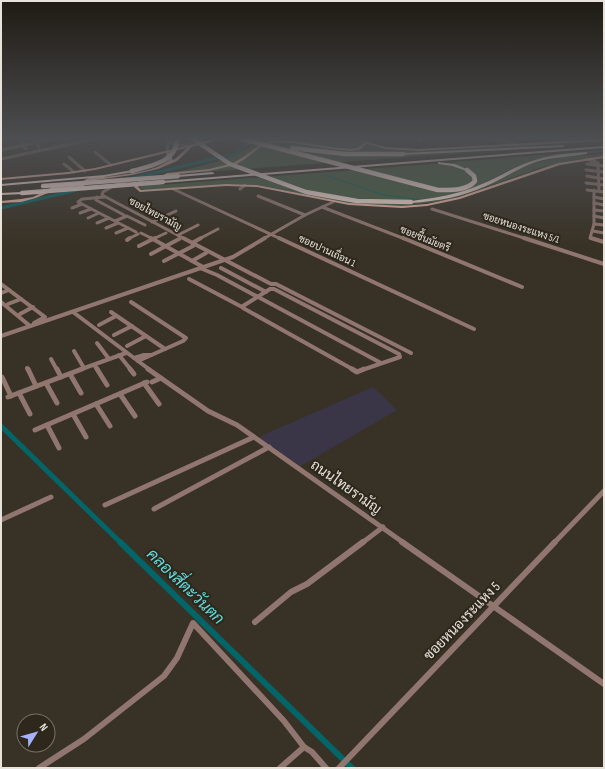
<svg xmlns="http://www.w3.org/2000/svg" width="605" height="769" viewBox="0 0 605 769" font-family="'Sofia Sans Condensed',Sarabun,sans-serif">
	<rect width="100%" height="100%" fill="#383125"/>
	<path fill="#3b3647" d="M 373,387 L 397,410 L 299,467 L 259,439 L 261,436 Z"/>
	<g fill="#485f42">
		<path d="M 257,139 L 346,139 L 363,144 C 360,145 359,148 355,148 C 332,154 296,137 270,140 C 255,142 248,158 235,163 C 216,170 194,171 174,173 L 226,159 L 251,147 Z"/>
		<path d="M 604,141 L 404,155 L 477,152 L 177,174 L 179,180 L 160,182 L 160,185 L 431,164 L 440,164 L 468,169 L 450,163 L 441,163 L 604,150 L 604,152 C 579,154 552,154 528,162 C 510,168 494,180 476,187 C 455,195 432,199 410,200 L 412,203 L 458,195 L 533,163 L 563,157 L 604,154 L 604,156 L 568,161 L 543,167 L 448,200 L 403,206 L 365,205 L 346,203 L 259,185 L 232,184 L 145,190 L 139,188 L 141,183 L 160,180 L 164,176 L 170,175 L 234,165 C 247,159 256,146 270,142 C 285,138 331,150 349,151 L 359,149 L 368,145 L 398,150 L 418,151 Z"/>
	</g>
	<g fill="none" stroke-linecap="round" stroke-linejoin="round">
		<path stroke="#046568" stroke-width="1" d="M 325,175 L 383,195 L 416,199"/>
		<g stroke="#046568" stroke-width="3">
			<path d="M 133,178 L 234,154 L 253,139"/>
			<path d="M 1,208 L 77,190"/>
		</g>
		<path stroke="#046568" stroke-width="5" d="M 1,426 L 121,543"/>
		<path stroke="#046568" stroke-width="6" d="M 120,542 L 352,768"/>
		<g stroke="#90766e" stroke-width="3">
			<path d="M 34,139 L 39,147"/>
			<path d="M 63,139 L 65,141"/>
			<path d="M 169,139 L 171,143 C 179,146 188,146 194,139"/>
			<path d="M 199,139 L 204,143"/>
			<path d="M 492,139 L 514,143 L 516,146"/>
			<path d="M 20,141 L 26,149"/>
			<path d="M 419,141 L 421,139"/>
			<path d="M 367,143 L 370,139"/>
			<path d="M 1,150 L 52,139"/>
			<path d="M 95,152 L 111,165"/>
			<path d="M 167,152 L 169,139"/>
			<path d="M 69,157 L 85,171"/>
			<path d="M 1,159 L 94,139"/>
			<path d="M 587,159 L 598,165 L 598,163 L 591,159"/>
			<path d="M 64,164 L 74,172"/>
			<path d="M 587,164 L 604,166"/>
			<path d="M 598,165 L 599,191"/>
			<path d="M 586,170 L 604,172"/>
			<path d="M 587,176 L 604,179"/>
			<path d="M 125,182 L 117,184 L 103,192 L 102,195 L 185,239"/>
			<path d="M 586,183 L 604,185"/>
			<path d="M 173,189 L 281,239"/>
			<path d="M 240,189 L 245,185"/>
			<path d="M 587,190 L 604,192"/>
			<path d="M 594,190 L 594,224 L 590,238 L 595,239"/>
			<path d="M 258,196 L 305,215"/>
			<path d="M 97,197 L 96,200 L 124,215"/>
			<path d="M 105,197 L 82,199 L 78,202 L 136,232"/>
			<path d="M 594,197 L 604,199"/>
			<path d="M 594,203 L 604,205"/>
			<path d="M 322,207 L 405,239"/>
			<path d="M 72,208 L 82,204"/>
			<path d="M 432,209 L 527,239"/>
			<path d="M 594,210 L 604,211"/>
			<path d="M 80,213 L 91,209"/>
			<path d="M 594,216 L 604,218"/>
			<path d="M 88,218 L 99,213"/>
			<path d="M 115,221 L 127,216 L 145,225"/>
			<path d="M 152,222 L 176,211"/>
			<path d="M 97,223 L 109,218"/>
			<path d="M 594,224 L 604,225"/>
			<path d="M 106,228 L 118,223"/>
			<path d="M 593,231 L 604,233"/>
			<path d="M 116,233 L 128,228"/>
			<path d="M 141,233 L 153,239"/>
			<path d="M 178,235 L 198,225"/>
			<path d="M 128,239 L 138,234"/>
			<path d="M 153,239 L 166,233"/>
			<path d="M 199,239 L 218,229"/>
			<path d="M 263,239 L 305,215 L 333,202"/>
		</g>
		<g stroke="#90766e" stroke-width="4">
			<path d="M 151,238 L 203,267"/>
			<path d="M 183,238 L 271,284 L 276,284 L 411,353"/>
			<path d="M 279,238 L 474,329"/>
			<path d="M 403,238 L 522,287"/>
			<path d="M 524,238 L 604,264"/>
			<path d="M 591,238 L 604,242"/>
			<path d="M 127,240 L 130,238"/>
			<path d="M 192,243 L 201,238"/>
			<path d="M 139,246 L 155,238"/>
			<path d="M 151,254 L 179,239"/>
			<path d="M 164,261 L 193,246"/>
			<path d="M 192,261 L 206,253"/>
			<path d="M 200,268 L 217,275 L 381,363"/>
			<path d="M 221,268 L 266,292"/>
			<path d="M 189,279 L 242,307"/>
			<path d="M 1,284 L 45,317 L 34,323"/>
			<path d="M 1,293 L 9,290"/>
			<path d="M 1,302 L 30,326"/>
			<path d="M 131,302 L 186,338 L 183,341 L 138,361"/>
			<path d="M 8,304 L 21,299"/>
			<path d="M 73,312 L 150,370"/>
			<path d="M 111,312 L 165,349"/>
			<path d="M 20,314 L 33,307"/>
			<path d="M 99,325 L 116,316"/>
			<path d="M 114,335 L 132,326"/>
			<path d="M 1,336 L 233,257 L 265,238"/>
			<path d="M 97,343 L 109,359"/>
			<path d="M 127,346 L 146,336"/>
			<path d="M 74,351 L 84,368"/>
			<path d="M 119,355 L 131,370"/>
			<path d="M 134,358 L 144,355 L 151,355"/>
			<path d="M 51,359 L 57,370"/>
			<path d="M 94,365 L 98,370"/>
			<path d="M 27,368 L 28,370"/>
			<path d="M 79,370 L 126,353"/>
			<path d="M 354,370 L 243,308 L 243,306 L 270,289 L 274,289 L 399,354 L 400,357 L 362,370"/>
		</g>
		<g stroke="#90766e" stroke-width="5">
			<path d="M 28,369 L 36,386"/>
			<path d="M 57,369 L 61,377"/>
			<path d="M 97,369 L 107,385"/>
			<path d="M 130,369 L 134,374"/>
			<path d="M 148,369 L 208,411 L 237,425 L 404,543"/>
			<path d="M 352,369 L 357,372 L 364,369"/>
			<path d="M 70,374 L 81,393"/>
			<path d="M 2,377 L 11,396"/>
			<path d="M 152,382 L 161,378"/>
			<path d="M 46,383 L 57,403"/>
			<path d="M 144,383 L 159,404"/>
			<path d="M 19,393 L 30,414"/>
			<path d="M 120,394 L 135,416"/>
			<path d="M 8,397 L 82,369"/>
			<path d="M 96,404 L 110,426"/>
			<path d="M 73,414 L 86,437"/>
			<path d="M 47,425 L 59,448"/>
			<path d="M 35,430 L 147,382"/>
			<path d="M 105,505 L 254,437"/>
			<path d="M 154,509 L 269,447"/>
			<path d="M 1,520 L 51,497"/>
			<path d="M 362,543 L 383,527"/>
			<path d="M 554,543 L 604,491"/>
		</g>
		<g stroke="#90766e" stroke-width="6">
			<path d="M 402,542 L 604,684"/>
			<path d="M 255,622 L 291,592 L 307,584 L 363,542"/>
			<path d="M 39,768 L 84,739 L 164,676 L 177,658 L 193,623 L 284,721 L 304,747"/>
			<path d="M 280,768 L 304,747 L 312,752 L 326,768"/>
			<path d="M 339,768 L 555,542"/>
		</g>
		<g fill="#eeb9aa" fill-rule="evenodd">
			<path d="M 214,139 L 221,139 L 192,147 L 177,161 L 158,169 L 132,175 L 88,181 L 84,186 L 81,187 L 53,189 L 48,193 L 36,198 L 21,202 L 1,203 L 1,201 L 21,199 L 33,197 L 39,194 L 52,187 L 80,185 C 82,183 84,180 87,179 C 92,177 100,177 105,177 C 125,174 153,173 169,160 L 166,153 L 95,170 L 68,174 L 1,180 L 1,178 L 68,172 L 95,168 ZM 187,148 L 175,159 L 173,160 L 169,152 Z"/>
			<path d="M 349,139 L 356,139 L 386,147 L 418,149 L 600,139 L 604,139 L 604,141 L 418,151 L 386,149 L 367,144 L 359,150 L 350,151 L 331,149 L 291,143 L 273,142 L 263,145 L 245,159 L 235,165 L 209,171 L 168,175 L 161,179 L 158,178 L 167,173 L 209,169 L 233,163 L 243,157 L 261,144 L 273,140 L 291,141 L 331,147 L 350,149 L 357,148 L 364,143 Z"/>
			<path d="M 604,156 L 604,158 L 560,165 L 460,199 L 427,206 L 402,208 L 349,205 L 257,187 L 226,186 L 140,192 L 134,187 L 137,182 L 142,181 L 144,182 L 140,184 L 138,187 L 141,190 L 226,184 L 257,185 L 349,203 L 402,206 L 427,204 L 459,197 L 558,163 Z"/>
		</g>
		<g fill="#f8ded7" fill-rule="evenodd">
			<path d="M 563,145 L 564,145 L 564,147 L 403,155 L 401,154 L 403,153 Z"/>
			<path d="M 604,146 L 604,148 L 163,183 L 161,182 L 163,181 Z"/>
			<path d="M 586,152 L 587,152 L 587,154 C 570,157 553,157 536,162 C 518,168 503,179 486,186 C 462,197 437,201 411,203 L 409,202 L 411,201 C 435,198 460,194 482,184 C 500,177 516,165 535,160 C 551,155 569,153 586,152 Z"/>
			<path d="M 438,162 L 455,164 L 469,170 L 467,171 L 452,166 L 438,164 Z"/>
			<path d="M 132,170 L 134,170 L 134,172 L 104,177 L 1,186 L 1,184 L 104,175 Z"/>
			<path d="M 212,172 L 214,173 L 214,174 L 178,177 L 176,176 L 178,175 Z"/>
			<path d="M 22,192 L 24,192 L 24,194 L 1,195 L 1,193 Z"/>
		</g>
		<g stroke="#f8ded7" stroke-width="4.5">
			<path d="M 193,139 L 230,164 L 306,192 L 357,201 L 411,202"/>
			<path d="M 242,139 L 438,190 C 450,190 467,191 475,181 L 474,176 L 467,170"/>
			<path d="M 292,148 L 346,154 L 403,154"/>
			<path d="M 132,171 C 150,166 177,162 177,139"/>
			<path d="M 43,186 L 178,176"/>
			<path d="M 22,193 L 163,182"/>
		</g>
	</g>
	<linearGradient id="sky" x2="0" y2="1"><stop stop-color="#1f1b14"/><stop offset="0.56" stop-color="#4d4e51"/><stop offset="1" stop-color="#4d4e51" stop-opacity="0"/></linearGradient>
	<rect width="605" height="247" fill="url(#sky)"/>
	<g text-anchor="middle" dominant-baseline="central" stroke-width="4" stroke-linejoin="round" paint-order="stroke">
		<g font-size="10" fill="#e7e3db" stroke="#2d271c">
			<text transform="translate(155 214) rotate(28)">ซอยไทยรามัญ</text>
			<text transform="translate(521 228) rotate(18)">ซอยหนองระแหง 5/1</text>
			<text transform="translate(425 239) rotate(22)">ซอยชื้นมัยตรี</text>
			<text transform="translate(327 251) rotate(25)">ซอยปานเถื่อน 1</text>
		</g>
		<g font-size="14" fill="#e7e3db" stroke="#2d271c">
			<text transform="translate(346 487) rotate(35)">ถนนไทยรามัญ</text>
			<text transform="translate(462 621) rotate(-46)">ซอยหนองระแหง 5</text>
		</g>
		<g font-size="16" font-style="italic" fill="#62dadf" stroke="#2d271c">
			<text transform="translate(185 587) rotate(44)">คลองสี่ตะวันตก</text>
		</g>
	</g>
	<rect width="605" height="769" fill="none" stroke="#e7e3db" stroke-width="4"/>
	<g transform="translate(36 733) rotate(53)"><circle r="19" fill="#2d271c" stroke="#777268"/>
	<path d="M0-3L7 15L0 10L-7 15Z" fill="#a6b1fc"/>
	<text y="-6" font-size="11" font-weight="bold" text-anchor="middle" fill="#e7e3db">N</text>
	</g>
</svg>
